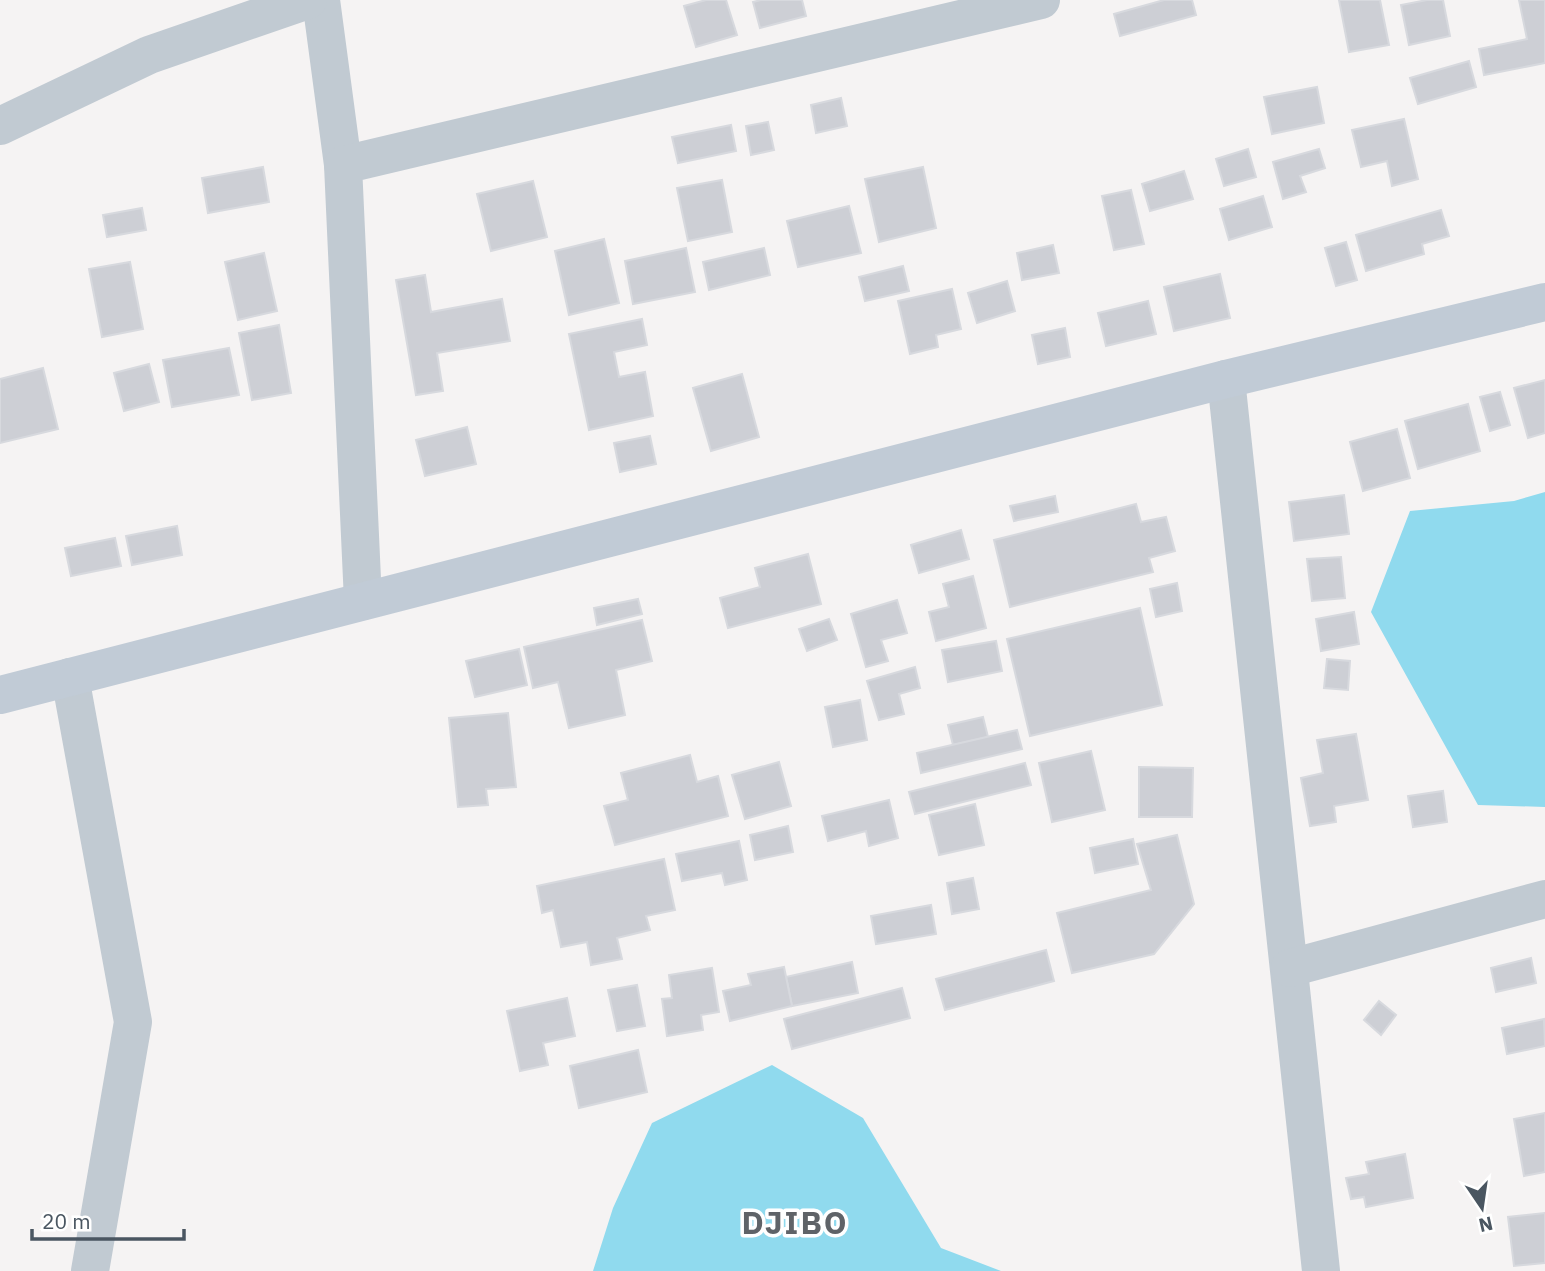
<svg xmlns="http://www.w3.org/2000/svg" width="1545" height="1271" viewBox="0 0 1545 1271" font-family="'IBM Plex Sans',sans-serif">
	<rect width="100%" height="100%" fill="#f5f3f3"/>
	<g fill="#90daee">
		<path d="M 1545,492 L 1545,807 L 1478,805 L 1371,612 L 1410,511 L 1514,501 Z"/>
		<path d="M 772,1065 L 863,1118 L 941,1248 L 1001,1271 L 593,1271 L 613,1208 L 652,1123 Z"/>
	</g>
	<g fill="#cdcfd5" stroke="#d7d9de" stroke-width="2">
		<path d="M 706,0 L 726,0 L 737,35 L 696,47 L 684,6 Z"/>
		<path d="M 761,0 L 802,0 L 806,16 L 760,28 L 753,2 Z"/>
		<path d="M 1164,0 L 1192,0 L 1196,15 L 1120,36 L 1114,14 Z"/>
		<path d="M 1339,0 L 1380,0 L 1389,45 L 1349,52 Z"/>
		<path d="M 1427,0 L 1443,0 L 1450,36 L 1409,45 L 1401,5 Z"/>
		<path d="M 1519,0 L 1545,0 L 1545,63 L 1484,75 L 1479,49 L 1527,39 Z"/>
		<path d="M 1469,61 L 1476,87 L 1418,104 L 1410,78 Z"/>
		<path d="M 1317,87 L 1324,123 L 1272,134 L 1264,97 Z"/>
		<path d="M 841,98 L 847,126 L 816,133 L 811,105 Z"/>
		<path d="M 1404,119 L 1418,179 L 1392,186 L 1387,161 L 1361,167 L 1352,130 Z"/>
		<path d="M 768,122 L 774,150 L 751,155 L 746,126 Z"/>
		<path d="M 731,125 L 736,151 L 678,163 L 672,137 Z"/>
		<path d="M 1248,149 L 1256,177 L 1224,186 L 1216,159 Z"/>
		<path d="M 1319,149 L 1325,168 L 1300,176 L 1306,192 L 1283,199 L 1273,162 Z"/>
		<path d="M 263,167 L 269,202 L 208,213 L 202,178 Z"/>
		<path d="M 923,167 L 936,228 L 879,242 L 865,179 Z"/>
		<path d="M 1184,171 L 1193,199 L 1150,211 L 1142,184 Z"/>
		<path d="M 722,180 L 732,232 L 688,241 L 677,188 Z"/>
		<path d="M 533,181 L 547,237 L 491,251 L 477,194 Z"/>
		<path d="M 1131,190 L 1144,244 L 1114,250 L 1102,196 Z"/>
		<path d="M 1263,196 L 1272,227 L 1229,240 L 1220,209 Z"/>
		<path d="M 849,206 L 861,253 L 798,267 L 787,221 Z"/>
		<path d="M 142,208 L 146,230 L 107,237 L 103,215 Z"/>
		<path d="M 1441,210 L 1449,236 L 1422,244 L 1424,254 L 1366,271 L 1356,235 Z"/>
		<path d="M 604,239 L 619,303 L 569,315 L 555,251 Z"/>
		<path d="M 1346,242 L 1357,280 L 1336,286 L 1325,248 Z"/>
		<path d="M 1053,245 L 1059,273 L 1022,280 L 1017,253 Z"/>
		<path d="M 686,248 L 695,292 L 633,304 L 625,261 Z"/>
		<path d="M 764,248 L 770,275 L 709,290 L 703,262 Z"/>
		<path d="M 264,253 L 277,311 L 238,320 L 225,262 Z"/>
		<path d="M 130,262 L 143,329 L 102,337 L 89,269 Z"/>
		<path d="M 903,266 L 909,291 L 865,301 L 859,277 Z"/>
		<path d="M 1220,274 L 1230,318 L 1174,331 L 1164,287 Z"/>
		<path d="M 425,275 L 431,312 L 502,299 L 510,341 L 437,353 L 443,391 L 416,395 L 396,280 Z"/>
		<path d="M 1007,281 L 1015,311 L 977,323 L 968,293 Z"/>
		<path d="M 952,289 L 961,329 L 936,335 L 938,347 L 910,354 L 898,301 Z"/>
		<path d="M 1148,301 L 1156,334 L 1106,346 L 1098,313 Z"/>
		<path d="M 642,319 L 647,345 L 614,352 L 619,377 L 645,372 L 653,416 L 589,430 L 569,334 Z"/>
		<path d="M 279,325 L 291,393 L 252,400 L 239,333 Z"/>
		<path d="M 1065,328 L 1070,357 L 1038,364 L 1032,335 Z"/>
		<path d="M 229,348 L 239,395 L 172,407 L 163,360 Z"/>
		<path d="M 149,364 L 159,402 L 124,411 L 114,373 Z"/>
		<path d="M 43,368 L 58,429 L 0,443 L 0,379 Z"/>
		<path d="M 742,374 L 759,437 L 711,451 L 693,388 Z"/>
		<path d="M 1545,380 L 1545,433 L 1528,438 L 1514,388 Z"/>
		<path d="M 1500,392 L 1510,425 L 1490,431 L 1480,397 Z"/>
		<path d="M 1468,404 L 1480,451 L 1418,469 L 1405,421 Z"/>
		<path d="M 467,427 L 476,464 L 425,476 L 416,440 Z"/>
		<path d="M 1397,429 L 1410,478 L 1363,491 L 1350,442 Z"/>
		<path d="M 650,436 L 656,464 L 620,472 L 614,443 Z"/>
		<path d="M 1344,495 L 1349,534 L 1294,541 L 1289,502 Z"/>
		<path d="M 1055,496 L 1058,512 L 1014,521 L 1010,506 Z"/>
		<path d="M 1136,504 L 1141,522 L 1166,517 L 1175,551 L 1149,558 L 1153,572 L 1010,607 L 994,540 Z"/>
		<path d="M 177,526 L 182,555 L 132,565 L 126,536 Z"/>
		<path d="M 961,530 L 969,559 L 919,573 L 911,545 Z"/>
		<path d="M 115,538 L 121,566 L 71,576 L 65,548 Z"/>
		<path d="M 808,554 L 821,604 L 728,628 L 720,598 L 760,587 L 755,568 Z"/>
		<path d="M 1341,557 L 1345,598 L 1312,601 L 1307,559 Z"/>
		<path d="M 973,576 L 986,628 L 936,641 L 929,612 L 949,607 L 943,584 Z"/>
		<path d="M 1177,583 L 1182,611 L 1156,617 L 1150,589 Z"/>
		<path d="M 638,599 L 642,614 L 597,625 L 594,608 Z"/>
		<path d="M 897,600 L 907,633 L 881,640 L 888,661 L 866,667 L 851,614 Z"/>
		<path d="M 1140,608 L 1162,705 L 1030,736 L 1007,639 Z"/>
		<path d="M 1354,612 L 1359,644 L 1321,651 L 1316,619 Z"/>
		<path d="M 829,619 L 837,640 L 807,651 L 799,629 Z"/>
		<path d="M 642,620 L 652,661 L 616,670 L 625,715 L 569,728 L 558,682 L 533,688 L 524,647 Z"/>
		<path d="M 996,641 L 1002,671 L 948,682 L 942,650 Z"/>
		<path d="M 519,649 L 527,685 L 475,697 L 466,661 Z"/>
		<path d="M 1327,659 L 1350,661 L 1348,690 L 1324,688 Z"/>
		<path d="M 915,667 L 920,688 L 899,694 L 904,714 L 879,720 L 867,681 Z"/>
		<path d="M 860,700 L 867,740 L 833,747 L 825,707 Z"/>
		<path d="M 508,713 L 516,787 L 486,789 L 488,805 L 458,807 L 449,718 Z"/>
		<path d="M 983,717 L 988,737 L 953,745 L 948,725 Z"/>
		<path d="M 1017,730 L 1022,749 L 921,773 L 917,753 Z"/>
		<path d="M 1356,734 L 1368,800 L 1334,806 L 1336,822 L 1310,826 L 1301,778 L 1323,773 L 1317,740 Z"/>
		<path d="M 1091,751 L 1105,810 L 1052,822 L 1039,763 Z"/>
		<path d="M 690,755 L 697,782 L 718,776 L 728,816 L 615,845 L 604,806 L 628,800 L 621,773 Z"/>
		<path d="M 779,762 L 791,806 L 745,819 L 732,775 Z"/>
		<path d="M 1025,763 L 1031,785 L 915,814 L 909,792 Z"/>
		<path d="M 1139,767 L 1193,768 L 1192,817 L 1139,817 Z"/>
		<path d="M 1443,791 L 1447,822 L 1413,827 L 1408,796 Z"/>
		<path d="M 889,800 L 898,838 L 869,846 L 866,831 L 828,841 L 822,816 Z"/>
		<path d="M 975,804 L 984,845 L 939,855 L 929,815 Z"/>
		<path d="M 788,826 L 793,852 L 755,860 L 750,835 Z"/>
		<path d="M 1177,835 L 1194,904 L 1154,954 L 1072,973 L 1057,913 L 1151,890 L 1137,844 Z"/>
		<path d="M 1133,839 L 1138,864 L 1095,873 L 1090,848 Z"/>
		<path d="M 739,841 L 747,880 L 725,885 L 722,873 L 682,881 L 676,854 Z"/>
		<path d="M 664,859 L 675,910 L 646,916 L 650,930 L 617,938 L 622,959 L 591,965 L 587,942 L 561,947 L 553,910 L 542,913 L 537,886 Z"/>
		<path d="M 973,878 L 979,909 L 952,914 L 947,883 Z"/>
		<path d="M 931,905 L 936,934 L 876,944 L 871,916 Z"/>
		<path d="M 1046,950 L 1054,981 L 945,1010 L 936,979 Z"/>
		<path d="M 1531,958 L 1536,983 L 1496,992 L 1491,968 Z"/>
		<path d="M 852,962 L 858,993 L 792,1006 L 786,977 Z"/>
		<path d="M 784,967 L 792,1006 L 730,1021 L 723,991 L 751,985 L 748,974 Z"/>
		<path d="M 712,968 L 719,1012 L 701,1015 L 703,1030 L 667,1036 L 662,999 L 672,998 L 669,975 Z"/>
		<path d="M 637,985 L 645,1026 L 617,1031 L 608,990 Z"/>
		<path d="M 902,988 L 910,1018 L 792,1049 L 784,1019 Z"/>
		<path d="M 567,998 L 575,1036 L 543,1043 L 548,1065 L 520,1071 L 507,1011 Z"/>
		<path d="M 1379,1001 L 1396,1015 L 1381,1035 L 1364,1020 Z"/>
		<path d="M 1544,1019 L 1545,1046 L 1507,1054 L 1502,1028 Z"/>
		<path d="M 638,1050 L 647,1092 L 579,1108 L 570,1066 Z"/>
		<path d="M 1545,1113 L 1545,1172 L 1524,1176 L 1514,1119 Z"/>
		<path d="M 1405,1154 L 1413,1198 L 1366,1207 L 1364,1197 L 1351,1199 L 1346,1178 L 1369,1174 L 1366,1162 Z"/>
		<path d="M 1545,1213 L 1545,1263 L 1514,1266 L 1508,1217 Z"/>
	</g>
	<g fill="none" stroke-linecap="round" stroke-linejoin="round">
		<g stroke="#c1cad2" stroke-width="38">
			<path d="M 321,0 L 343,165"/>
			<path d="M 0,126 L 149,55 L 308,0"/>
			<path d="M 1226,379 L 1321,1271"/>
			<path d="M 363,601 L 343,165 L 1041,0"/>
			<path d="M 70,677 L 133,1022 L 90,1271"/>
			<path d="M 1290,968 L 1545,899"/>
		</g>
		<path stroke="#c1cbd6" stroke-width="38" d="M 0,695 L 1226,379 L 1545,302"/>
	</g>
	<g text-anchor="middle" dominant-baseline="central" stroke-width="7" stroke-linejoin="round" paint-order="stroke">
		<g font-size="32" font-weight="bold" letter-spacing="2" fill="#5f6368" stroke="#fff">
			<text x="795" y="1222">DJIBO</text>
		</g>
	</g>
	<g transform="translate(1482 1208) rotate(167)" stroke="#ffffff" stroke-width="5" paint-order="stroke">
	<path d="M0-5L12 26L0 18L-12 26Z" fill="#4a5661"/>
	<text y="-10" font-size="19" font-weight="bold" text-anchor="middle" fill="#4a5661">N</text>
	</g>
	<path d="M32 1229v10h152v-10" fill="none" stroke="#4a5661" stroke-width="3.5"/>
	<text x="42" y="1229" font-size="21" fill="#4a5661" stroke="#ffffff" stroke-width="5" paint-order="stroke">20 m</text>
</svg>
